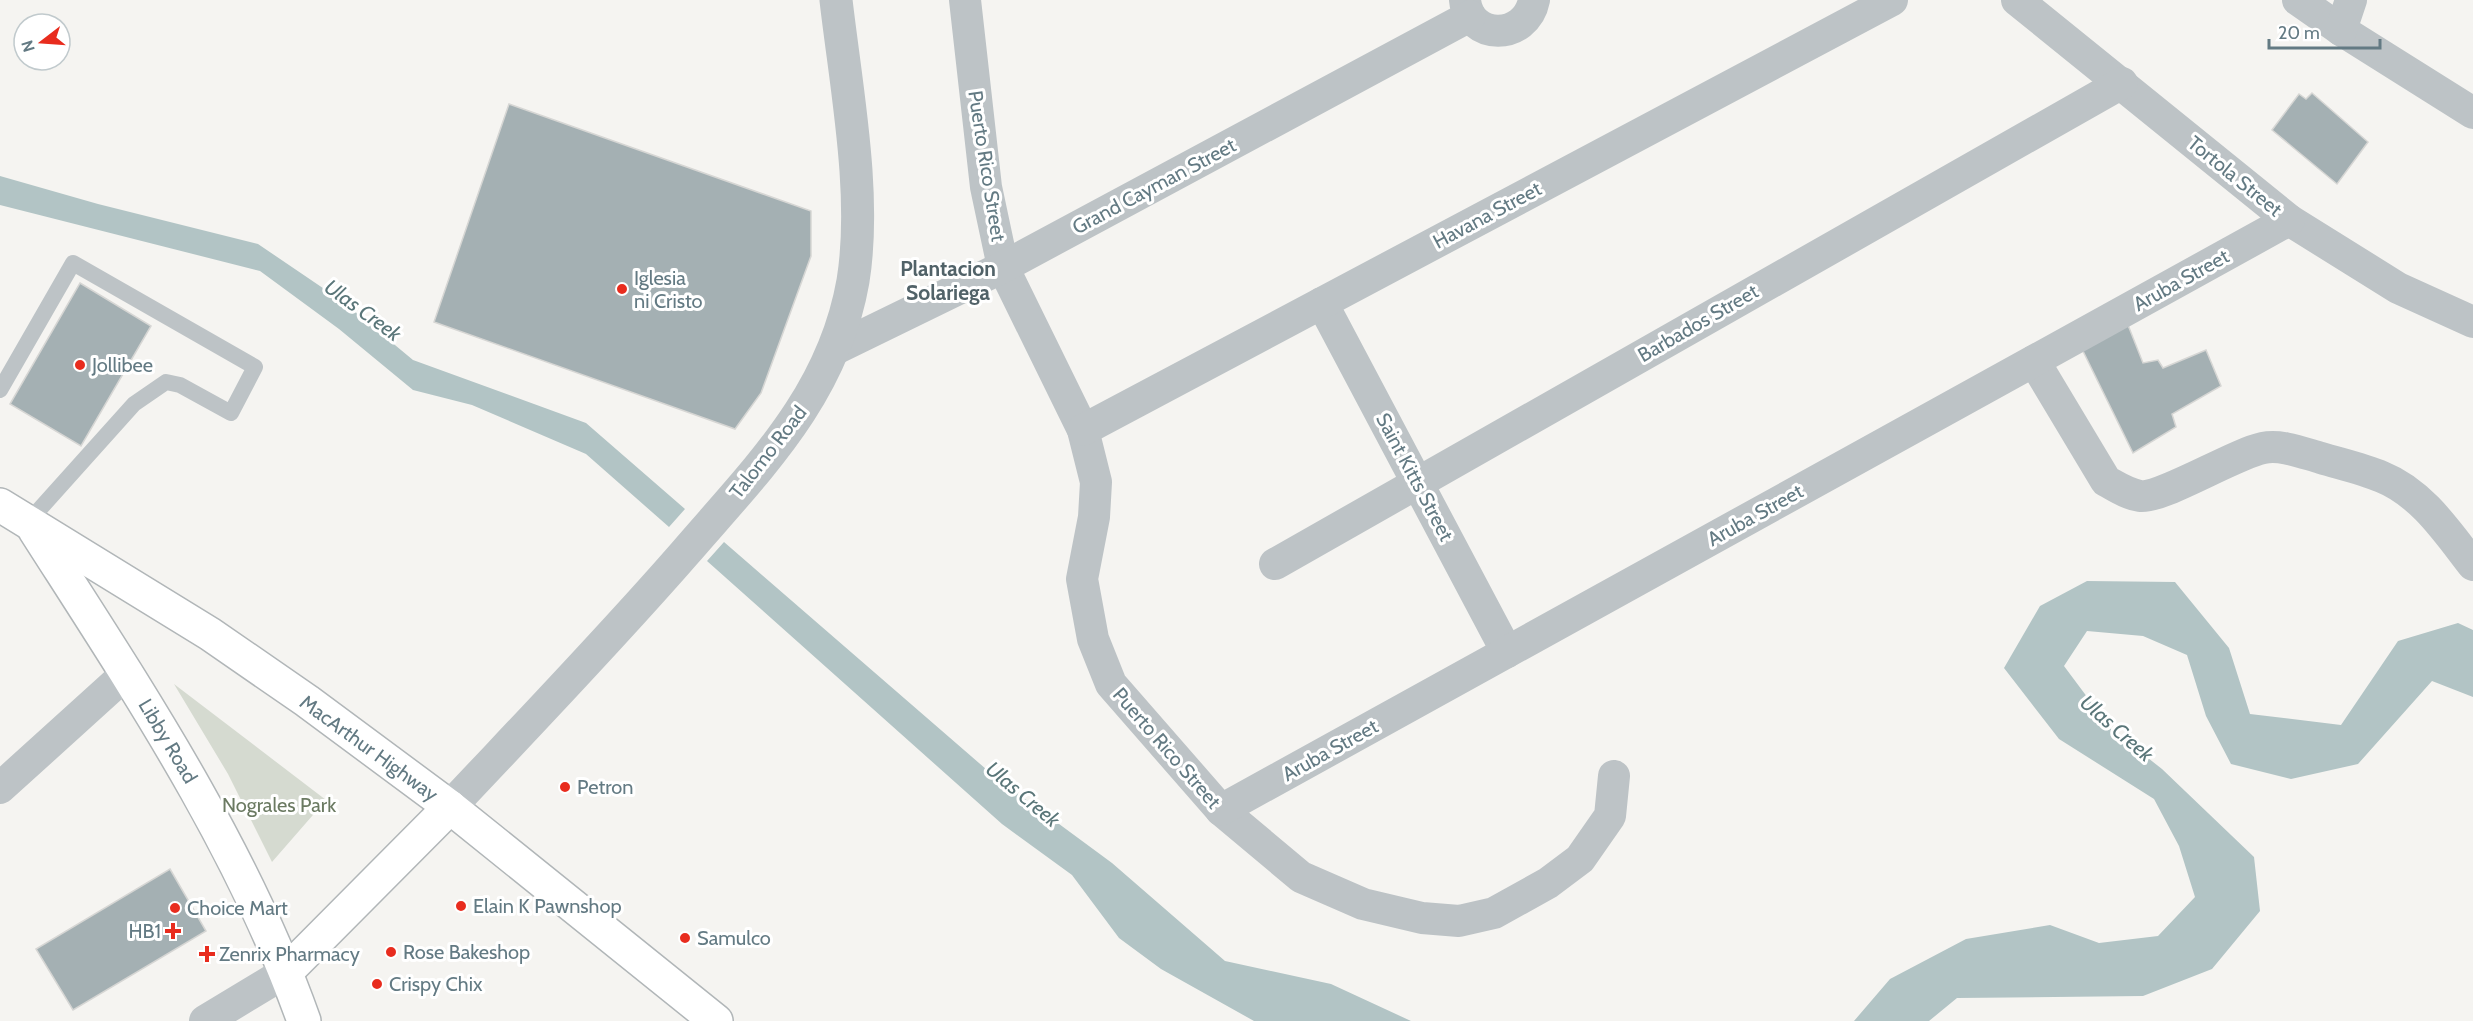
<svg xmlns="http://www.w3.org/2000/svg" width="2473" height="1021" viewBox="0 0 2473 1021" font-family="Cabin,sans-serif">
	<rect width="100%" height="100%" fill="#f5f4f1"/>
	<path fill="#d5dad0" d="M 174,684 L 326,800 L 272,862 L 228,774 Z"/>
	<g fill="#b2c4c5">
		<path d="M 0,176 L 98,204 L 258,244 L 342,301 L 413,360 L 586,423 L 685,509 L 669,527 L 586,454 L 472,405 L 413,390 L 339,329 L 260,271 L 0,205 Z"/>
		<path d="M 724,542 L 994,776 L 1112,863 L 1225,961 L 1331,984 L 1411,1021 L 1254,1021 L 1161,969 L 1119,938 L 1072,875 L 1002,824 L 707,561 Z"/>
		<path d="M 2087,581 L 2175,582 L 2229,648 L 2250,714 L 2341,725 L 2398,641 L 2458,623 L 2473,630 L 2473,697 L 2432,681 L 2358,764 L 2291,779 L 2231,764 L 2206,716 L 2187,655 L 2143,636 L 2087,631 L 2064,666 L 2111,729 L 2162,769 L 2254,857 L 2260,911 L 2212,969 L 2143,996 L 1957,998 L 1929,1021 L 1854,1021 L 1890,979 L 1966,939 L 2050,925 L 2099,943 L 2158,936 L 2195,897 L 2179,846 L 2154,799 L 2059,739 L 2004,668 L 2040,606 Z"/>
	</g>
	<g fill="#a4b0b3" stroke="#d6d6d4" stroke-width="1.5">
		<path d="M 2312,93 L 2368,142 L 2337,184 L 2272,130 L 2299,94 L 2306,99 Z"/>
		<path d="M 509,104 L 811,211 L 811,256 L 761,393 L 735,429 L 434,322 Z"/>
		<path d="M 80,283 L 151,326 L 81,446 L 10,404 Z"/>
		<path d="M 2126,320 L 2143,363 L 2158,360 L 2163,368 L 2206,350 L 2221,386 L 2172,414 L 2176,427 L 2133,453 L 2082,349 Z"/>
		<path d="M 170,869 L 206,931 L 73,1010 L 36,949 Z"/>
	</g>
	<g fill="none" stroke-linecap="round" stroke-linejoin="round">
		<g stroke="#b1b6b8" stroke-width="36">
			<g id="trunk">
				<path d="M 0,505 L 210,634 L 307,701 L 450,807 L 716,1021"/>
				<path d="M 35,530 C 136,688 241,844 304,1021"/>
				<path d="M 286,972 L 450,807"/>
			</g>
		</g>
		<path stroke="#bdc3c6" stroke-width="16" d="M 0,390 L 73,263 L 255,367 L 231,413 L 180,385 L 166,382 L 134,404 L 29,521"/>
		<g stroke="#bdc3c6" stroke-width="32">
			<path d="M 965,0 L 986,187 L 1003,267 L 1083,430 L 1096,482 L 1094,517 L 1082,579 L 1093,639 L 1111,684 L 1221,810 L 1301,877 L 1363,904 L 1422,918 L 1459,921 L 1494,913 L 1548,883 L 1580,859 L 1610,816 L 1614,776"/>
			<path d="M 1465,0 C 1469,41 1526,41 1534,0"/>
			<path d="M 2017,0 L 2289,220 L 2398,288 L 2473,322"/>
			<path d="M 2298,0 L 2341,30 L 2473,113"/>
			<path d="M 2341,30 L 2351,0"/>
			<path d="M 1322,303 L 1507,652"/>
			<path d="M 835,349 L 1003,267 L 1470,16"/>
			<path d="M 2034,361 L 2106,481 C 2117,487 2127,494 2140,496 C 2161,499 2234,454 2263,448 C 2281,444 2303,453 2321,458 C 2341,464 2363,469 2382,477 C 2422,493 2448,533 2473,565"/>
			<path d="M 1083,430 L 1892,0"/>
			<path d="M 1275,564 L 2122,83"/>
			<path d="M 0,788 L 127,673"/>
			<path d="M 1221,810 L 2289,220"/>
			<path d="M 205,1021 L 286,972"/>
		</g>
		<path stroke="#bdc3c6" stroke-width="33" d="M 450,807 C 529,723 609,640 684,554 C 757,469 833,396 853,281 C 867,195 846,87 836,0"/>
		<use href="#trunk" stroke="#fff" stroke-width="33"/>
	</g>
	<g fill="#e82c1e" stroke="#fff" stroke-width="2">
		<circle cx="622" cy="289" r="6"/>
		<circle cx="80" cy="365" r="6"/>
		<circle cx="565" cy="787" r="6"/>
		<circle cx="461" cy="906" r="6"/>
		<circle cx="175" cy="908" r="6"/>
		<path d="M170 922h6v6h6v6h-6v6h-6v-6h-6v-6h6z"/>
		<circle cx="685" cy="938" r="6"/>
		<circle cx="391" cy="952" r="6"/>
		<path d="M204 945h6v6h6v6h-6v6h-6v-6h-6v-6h6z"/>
		<circle cx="377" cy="984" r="6"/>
	</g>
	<g text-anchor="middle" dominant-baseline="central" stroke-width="6" stroke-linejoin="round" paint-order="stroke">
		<g font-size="20" fill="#637a83" stroke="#fff">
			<text transform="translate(987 166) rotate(81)">Puerto Rico Street</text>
			<text transform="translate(2235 176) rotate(39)">Tortola Street</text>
			<text transform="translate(1154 186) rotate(-28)">Grand Cayman Street</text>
			<text transform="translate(1487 215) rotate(-28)">Havana Street</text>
			<text transform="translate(2181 280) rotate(-29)">Aruba Street</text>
			<text transform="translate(1698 323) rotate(-30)">Barbados Street</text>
			<text transform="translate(768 452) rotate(-52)">Talomo Road</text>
			<text transform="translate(1415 477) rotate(62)">Saint Kitts Street</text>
			<text transform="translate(1755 515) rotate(-29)">Aruba Street</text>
			<text transform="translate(168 741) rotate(59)">Libby Road</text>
			<text transform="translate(369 748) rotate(36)">MacArthur Highway</text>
			<text transform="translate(1167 748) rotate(49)">Puerto Rico Street</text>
			<text transform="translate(1330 750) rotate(-29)">Aruba Street</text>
		</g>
		<g font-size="20" fill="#637a83" stroke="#fff" text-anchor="start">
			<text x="634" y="278">Iglesia<tspan x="634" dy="23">ni Cristo</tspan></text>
			<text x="92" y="365">Jollibee</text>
			<text x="577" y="787">Petron</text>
			<text x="473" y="906">Elain K Pawnshop</text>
			<text x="187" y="908">Choice Mart</text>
			<text x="161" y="931" text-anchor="end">HB1</text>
			<text x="697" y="938">Samulco</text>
			<text x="403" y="952">Rose Bakeshop</text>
			<text x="219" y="954">Zenrix Pharmacy</text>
			<text x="389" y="984">Crispy Chix</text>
		</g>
		<g font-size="20" fill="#6b7a62" stroke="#fff">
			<text x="279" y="805">Nograles Park</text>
		</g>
		<g font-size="21" font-weight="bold" fill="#516268" stroke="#fff">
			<text x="948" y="268">Plantacion<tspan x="948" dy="24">Solariega</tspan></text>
		</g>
		<g font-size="21" font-style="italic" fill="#5a7679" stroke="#fff">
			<text transform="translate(363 310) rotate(36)">Ulas Creek</text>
			<text transform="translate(2117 728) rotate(41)">Ulas Creek</text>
			<text transform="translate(1023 794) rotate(40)">Ulas Creek</text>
		</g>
	</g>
	<g transform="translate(42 42) rotate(253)"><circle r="28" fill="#ffffff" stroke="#c1cacd" stroke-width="1.5"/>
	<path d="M0-4.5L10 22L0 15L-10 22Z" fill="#e82c1e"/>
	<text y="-9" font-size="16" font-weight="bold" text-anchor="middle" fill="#637a83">N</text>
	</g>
	<path d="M2269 39v9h111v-9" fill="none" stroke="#637a83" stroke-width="3"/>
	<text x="2278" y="39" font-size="18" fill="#637a83" stroke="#ffffff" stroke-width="4.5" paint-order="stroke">20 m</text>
</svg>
